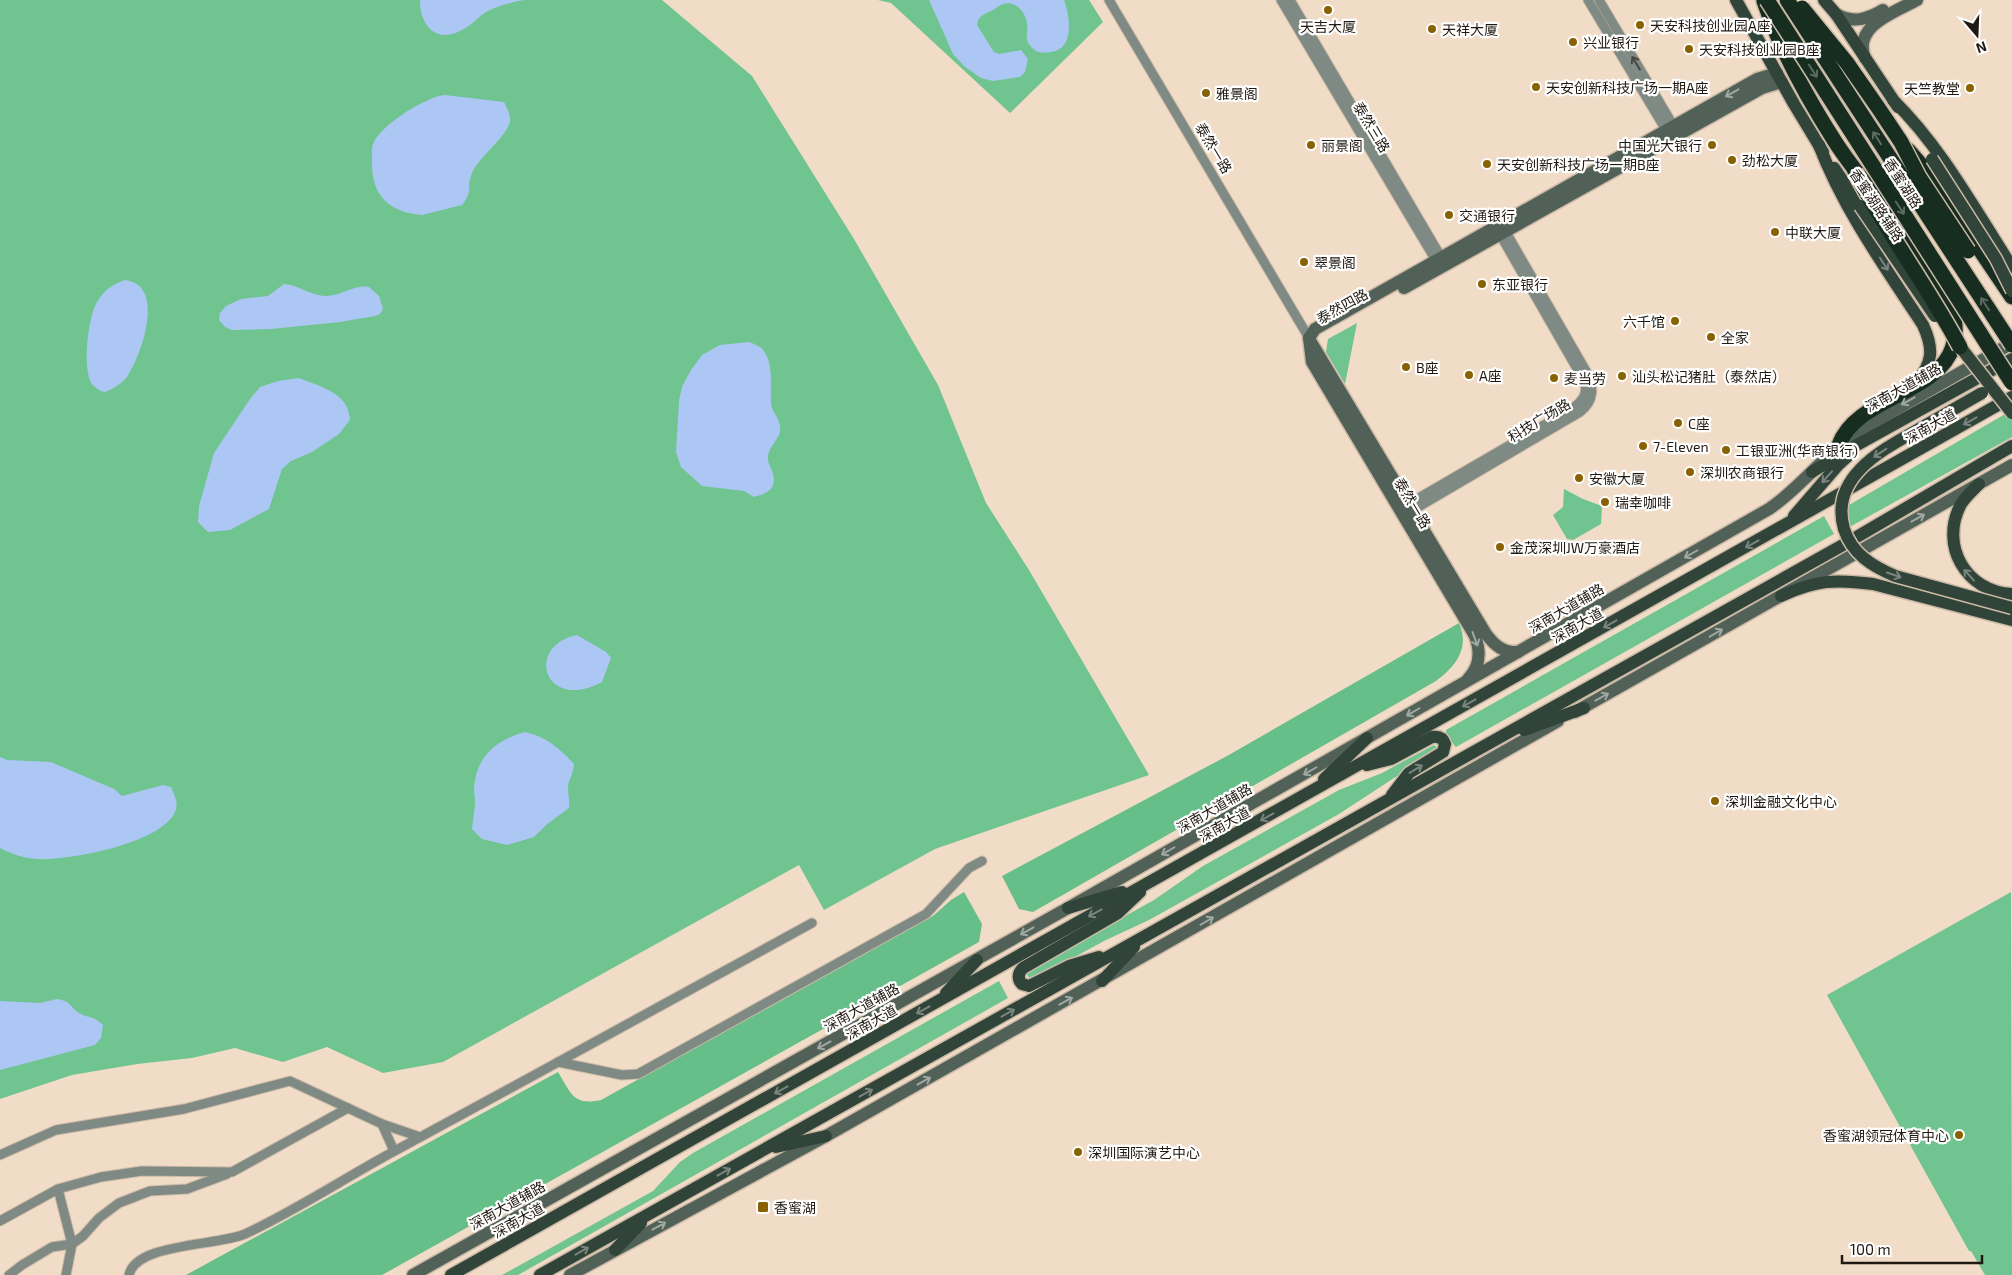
<svg xmlns="http://www.w3.org/2000/svg" width="2012" height="1275" viewBox="0 0 2012 1275" font-family="'Exo 2','Noto Sans SC',sans-serif">
	<rect width="100%" height="100%" fill="#f1dcc7"/>
	<g fill="#70c490">
		<path d="M 0,0 L 662,0 L 752,76 L 854,239 L 938,385 L 986,503 L 1029,570 L 1149,775 L 935,849 L 824,910 L 799,865 L 443,1062 L 383,1073 L 327,1047 L 283,1062 L 235,1048 L 192,1058 L 137,1064 L 72,1075 L 0,1099 Z"/>
		<path d="M 878,0 L 1089,0 L 1103,22 L 1010,113 L 891,3 Z"/>
		<path d="M 1357,323 L 1345,384 L 1326,352 L 1328,339 Z"/>
		<path d="M 2012,410 L 2012,437 L 1846,529 L 1837,512 Z"/>
		<path d="M 1564,489 L 1583,499 L 1602,506 L 1601,524 L 1573,540 L 1567,539 L 1553,515 L 1563,507 Z"/>
		<path d="M 1824,516 L 1834,534 L 1456,747 C 1451,743 1452,737 1446,734 L 1446,730 Z"/>
		<path d="M 1434,745 L 1438,748 L 1435,754 L 1394,778 L 1339,814 L 1149,920 L 1104,941 L 1034,979 L 1029,978 L 1027,974 L 1030,969 L 1154,900 L 1203,866 L 1339,790 L 1382,773 Z"/>
		<path d="M 2011,892 L 2012,1275 L 1985,1275 L 1971,1251 L 1969,1251 L 1827,995 Z"/>
		<path d="M 999,981 L 1008,998 L 518,1275 L 502,1275 L 653,1191 L 680,1162 L 693,1153 Z"/>
	</g>
	<g fill="#66be88">
		<path d="M 1459,623 C 1470,648 1456,666 1436,681 L 1033,912 L 1019,909 L 1002,876 L 1227,756 Z"/>
		<path d="M 964,892 L 982,924 L 979,942 L 382,1275 L 186,1275 L 558,1072 C 571,1093 573,1106 601,1100 L 933,916 L 951,900 Z"/>
	</g>
	<g fill="#acc7f4">
		<path d="M 420,0 L 524,0 C 513,2 501,5 490,10 C 480,14 473,25 462,30 C 436,44 420,26 420,0 Z"/>
		<path d="M 929,0 L 1064,0 C 1070,16 1075,49 1051,52 C 1046,53 1040,53 1036,51 C 1032,48 1027,43 1027,38 C 1026,33 1028,28 1027,23 C 1025,11 1015,0 1003,4 C 998,6 994,10 989,12 C 982,15 978,17 977,25 L 994,52 L 999,54 L 1021,50 L 1028,59 L 1025,72 L 1020,77 L 993,81 L 981,78 L 964,66 L 953,54 Z"/>
		<path d="M 445,95 L 504,102 C 507,108 511,115 510,121 C 507,138 476,158 471,176 C 466,190 474,189 462,205 L 422,215 C 388,212 371,195 372,161 C 372,154 371,148 374,142 C 381,125 427,96 445,95 Z"/>
		<path d="M 125,280 C 167,285 141,356 127,377 C 121,384 113,389 105,392 C 100,391 95,388 92,384 C 82,370 88,318 96,304 C 102,292 112,284 125,280 Z"/>
		<path d="M 284,284 C 299,285 311,296 326,296 C 342,296 354,284 369,287 L 379,296 L 383,309 L 380,314 L 375,316 L 340,322 L 271,329 L 232,330 L 225,327 L 219,320 L 220,313 L 226,306 L 241,299 L 268,296 Z"/>
		<path d="M 749,342 C 754,344 760,346 763,350 C 774,363 770,387 771,403 C 771,412 782,419 780,432 C 778,440 769,447 768,456 C 767,467 777,473 773,485 C 770,493 761,495 754,497 L 744,491 L 702,486 L 681,467 L 676,452 L 679,401 L 682,387 L 691,370 L 702,355 L 720,345 Z"/>
		<path d="M 299,378 C 321,387 349,393 350,420 L 339,434 L 312,452 L 291,461 L 282,469 L 269,509 L 230,530 L 208,532 L 198,522 L 199,506 L 214,453 L 250,399 L 260,387 L 278,381 Z"/>
		<path d="M 577,635 L 606,652 L 611,658 L 602,682 C 544,713 524,646 577,635 Z"/>
		<path d="M 525,732 C 547,737 559,748 574,764 C 574,773 568,780 568,788 C 568,795 570,801 569,808 L 546,825 L 534,837 L 507,845 L 482,839 L 472,829 C 473,819 475,810 475,801 C 475,797 474,793 474,789 C 476,756 496,740 525,732 Z"/>
		<path d="M 0,757 L 7,760 L 51,762 L 114,789 L 122,796 L 163,785 L 171,787 C 174,794 178,801 176,809 C 167,843 67,861 37,859 C 24,858 11,854 0,848 Z"/>
		<path d="M 57,999 C 74,1002 69,1008 81,1014 C 91,1019 92,1015 103,1025 L 101,1038 L 95,1045 L 0,1070 L 0,1001 L 40,1003 Z"/>
	</g>
	<g fill="none" stroke-linecap="round" stroke-linejoin="round">
		<g stroke="#cbb9a6" stroke-width="11">
			<g id="street">
				<path d="M 1109,0 L 1309,338"/>
				<path d="M 1281,0 L 1438,264"/>
				<path d="M 1290,0 L 1444,262"/>
				<path d="M 1588,0 L 1669,135"/>
				<path d="M 1599,0 L 1676,130"/>
				<path d="M 1405,506 L 1570,410 C 1582,402 1590,393 1583,379 L 1498,231"/>
				<path d="M 1408,513 L 1580,412 C 1595,400 1594,387 1586,371 L 1503,227"/>
				<path d="M 558,1062 L 622,1075 L 638,1074 L 926,914 L 969,868 L 982,861"/>
				<path d="M 382,1124 L 394,1151"/>
				<path d="M 0,1155 L 56,1130 L 184,1109 L 290,1081 L 382,1124 L 420,1137"/>
				<path d="M 58,1189 L 72,1244 L 66,1275"/>
				<path d="M 0,1221 L 58,1189 L 101,1177 L 142,1171 L 232,1172 L 348,1108"/>
				<path d="M 9,1275 L 22,1265 L 52,1247 L 72,1244 L 83,1236 L 99,1218 L 119,1203 L 150,1191 L 187,1189 L 227,1174"/>
				<path d="M 129,1275 C 136,1243 217,1246 245,1234 C 299,1209 349,1175 402,1147 C 539,1073 675,998 812,923"/>
			</g>
		</g>
		<g stroke="#cbb9a6" stroke-width="15">
			<g id="secondary">
				<path d="M 1836,14 C 1853,24 1868,19 1883,10"/>
				<path d="M 1865,58 C 1852,26 1895,12 1917,0"/>
				<path d="M 1404,288 L 1762,88 L 1782,82"/>
				<path d="M 1309,338 L 1315,329 L 1757,79 L 1777,73"/>
				<path d="M 1309,338 L 1312,362 L 1475,636 C 1481,652 1480,667 1468,679"/>
				<path d="M 1311,342 L 1486,634 C 1495,646 1504,653 1518,652"/>
				<path d="M 1575,712 L 2012,465"/>
				<path d="M 413,1275 L 1068,908 L 1769,509 C 1800,488 1823,457 1853,434 L 2012,343"/>
				<path d="M 570,1275 L 826,1136 L 1558,721"/>
			</g>
		</g>
		<g stroke="#cbb9a6" stroke-width="15">
			<g id="primary">
				<path d="M 1736,0 L 1794,104 L 1823,152"/>
				<path d="M 1824,0 L 1836,14 L 1898,107"/>
				<path d="M 1893,100 C 1942,148 1975,210 2012,267"/>
				<path d="M 1819,145 C 1844,210 1885,267 1923,325 C 1934,349 1933,363 1916,383"/>
				<path d="M 1834,168 L 1860,206"/>
				<path d="M 1812,472 L 1846,451 L 2012,359"/>
				<path d="M 1979,484 C 1973,490 1966,496 1961,504 C 1939,545 1966,592 2012,594"/>
				<path d="M 1794,516 L 1838,465 L 1849,455"/>
				<path d="M 1781,596 C 1816,580 1835,579 1873,584 L 2012,620"/>
				<path d="M 1524,730 L 1584,708"/>
				<path d="M 1367,765 L 1391,759 L 1432,737 C 1439,736 1443,738 1445,744 L 1443,752 L 1409,773 L 1392,795"/>
				<path d="M 1324,779 L 1367,738"/>
				<path d="M 1068,908 L 1122,892"/>
				<path d="M 1099,957 L 1069,966 L 1029,986 L 1022,984 C 1017,979 1018,973 1023,968 L 1118,913 L 1140,892"/>
				<path d="M 1102,981 L 1134,947"/>
				<path d="M 946,993 L 977,960"/>
				<path d="M 776,1147 L 826,1136"/>
				<path d="M 615,1250 L 641,1223"/>
				<path d="M 451,1275 L 2012,397"/>
				<path d="M 540,1275 L 1843,545 L 2012,446"/>
			</g>
		</g>
		<g stroke="#cbb9a6" stroke-width="18">
			<g id="highway">
				<path d="M 1764,1 C 1781,51 1806,96 1834,140 C 1849,164 1867,184 1883,207 C 1897,227 1910,247 1923,267 C 1933,283 1948,301 1954,319 C 1956,327 1955,338 1953,346 C 1939,394 1856,397 1839,445"/>
				<path d="M 1908,150 L 1928,173 L 2012,297"/>
			</g>
		</g>
		<use href="#street" stroke="#7e8a83" stroke-width="9"/>
		<use href="#secondary" stroke="#516157" stroke-width="12"/>
		<use href="#primary" stroke="#314439" stroke-width="12"/>
		<use href="#highway" stroke="#162d20" stroke-width="15"/>
		<g stroke="#cbb9a6" stroke-width="15" stroke-linecap="butt">
			<g id="primary-bridge">
				<path d="M 1932,159 L 1996,259 L 2012,291"/>
				<path d="M 1860,206 L 1935,316"/>
				<path d="M 1954,339 L 2012,413"/>
				<path d="M 1982,393 C 1961,405 1940,417 1919,429 C 1882,450 1829,477 1844,529 C 1852,554 1872,566 1895,576 L 2012,608"/>
			</g>
		</g>
		<g stroke="#cbb9a6" stroke-width="18" stroke-linecap="butt">
			<g id="highway-bridge">
				<path d="M 1767,0 L 2012,383"/>
				<path d="M 1787,0 L 2012,345"/>
				<path d="M 1802,8 L 1847,63 L 1879,109 L 1901,142 L 1919,177 L 1968,251"/>
				<path d="M 1855,172 C 1887,233 1928,287 1960,347"/>
			</g>
		</g>
		<use href="#primary-bridge" stroke="#314439" stroke-width="12"/>
		<use href="#highway-bridge" stroke="#162d20" stroke-width="15"/>
	</g>
	<defs><path id="oneway-shaft" d="M-6 0H5M1.5-3L5.5 0L1.5 3" fill="none" stroke-width="1.6" stroke-linecap="round" stroke-linejoin="round" transform="scale(1.25)"/></defs>
	<use stroke="#46463f" href="#oneway-shaft" transform="translate(1636 63) rotate(-121)"/>
	<g stroke="#5c6c63">
		<use href="#oneway-shaft" transform="translate(1813 71) rotate(57)"/>
		<use href="#oneway-shaft" transform="translate(1877 138) rotate(-123)"/>
		<use href="#oneway-shaft" transform="translate(1900 208) rotate(57)"/>
		<use href="#oneway-shaft" transform="translate(1985 304) rotate(-123)"/>
	</g>
	<g stroke="#9fa8a3">
		<use href="#oneway-shaft" transform="translate(1732 93) rotate(151)"/>
		<use href="#oneway-shaft" transform="translate(1908 401) rotate(151)"/>
		<use href="#oneway-shaft" transform="translate(1918 518) rotate(-29)"/>
		<use href="#oneway-shaft" transform="translate(1691 554) rotate(150)"/>
		<use href="#oneway-shaft" transform="translate(1716 633) rotate(-30)"/>
		<use href="#oneway-shaft" transform="translate(1475 639) rotate(70)"/>
		<use href="#oneway-shaft" transform="translate(1602 697) rotate(-29)"/>
		<use href="#oneway-shaft" transform="translate(1413 712) rotate(150)"/>
		<use href="#oneway-shaft" transform="translate(1310 771) rotate(150)"/>
		<use href="#oneway-shaft" transform="translate(1168 851) rotate(150)"/>
		<use href="#oneway-shaft" transform="translate(1207 921) rotate(-30)"/>
		<use href="#oneway-shaft" transform="translate(1027 931) rotate(151)"/>
		<use href="#oneway-shaft" transform="translate(1066 1001) rotate(-29)"/>
		<use href="#oneway-shaft" transform="translate(824 1045) rotate(151)"/>
		<use href="#oneway-shaft" transform="translate(924 1081) rotate(-29)"/>
		<use href="#oneway-shaft" transform="translate(659 1226) rotate(-28)"/>
	</g>
	<g stroke="#79857e">
		<use href="#oneway-shaft" transform="translate(1884 264) rotate(57)"/>
		<use href="#oneway-shaft" transform="translate(1970 421) rotate(151)"/>
		<use href="#oneway-shaft" transform="translate(1880 453) rotate(147)"/>
		<use href="#oneway-shaft" transform="translate(1827 477) rotate(131)"/>
		<use href="#oneway-shaft" transform="translate(1752 544) rotate(151)"/>
		<use href="#oneway-shaft" transform="translate(1894 575) rotate(19)"/>
		<use href="#oneway-shaft" transform="translate(1969 575) rotate(-132)"/>
		<use href="#oneway-shaft" transform="translate(1610 624) rotate(151)"/>
		<use href="#oneway-shaft" transform="translate(1469 703) rotate(151)"/>
		<use href="#oneway-shaft" transform="translate(1416 769) rotate(-31)"/>
		<use href="#oneway-shaft" transform="translate(1267 817) rotate(151)"/>
		<use href="#oneway-shaft" transform="translate(1095 913) rotate(151)"/>
		<use href="#oneway-shaft" transform="translate(923 1010) rotate(151)"/>
		<use href="#oneway-shaft" transform="translate(1008 1013) rotate(-29)"/>
		<use href="#oneway-shaft" transform="translate(781 1090) rotate(151)"/>
		<use href="#oneway-shaft" transform="translate(866 1093) rotate(-29)"/>
		<use href="#oneway-shaft" transform="translate(724 1172) rotate(-29)"/>
		<use href="#oneway-shaft" transform="translate(582 1251) rotate(-29)"/>
	</g>
	<g fill="#886100" stroke="#fff" stroke-width="2">
		<circle cx="1328" cy="10" r="5"/>
		<circle cx="1640" cy="25" r="5"/>
		<circle cx="1432" cy="29" r="5"/>
		<circle cx="1573" cy="42" r="5"/>
		<circle cx="1689" cy="49" r="5"/>
		<circle cx="1536" cy="87" r="5"/>
		<circle cx="1970" cy="88" r="5"/>
		<circle cx="1206" cy="93" r="5"/>
		<circle cx="1311" cy="145" r="5"/>
		<circle cx="1712" cy="145" r="5"/>
		<circle cx="1732" cy="160" r="5"/>
		<circle cx="1487" cy="164" r="5"/>
		<circle cx="1449" cy="215" r="5"/>
		<circle cx="1775" cy="232" r="5"/>
		<circle cx="1304" cy="262" r="5"/>
		<circle cx="1482" cy="284" r="5"/>
		<circle cx="1675" cy="321" r="5"/>
		<circle cx="1711" cy="337" r="5"/>
		<circle cx="1406" cy="367" r="5"/>
		<circle cx="1469" cy="375" r="5"/>
		<circle cx="1622" cy="376" r="5"/>
		<circle cx="1554" cy="378" r="5"/>
		<circle cx="1678" cy="423" r="5"/>
		<circle cx="1643" cy="446" r="5"/>
		<circle cx="1726" cy="450" r="5"/>
		<circle cx="1690" cy="472" r="5"/>
		<circle cx="1579" cy="478" r="5"/>
		<circle cx="1605" cy="502" r="5"/>
		<circle cx="1500" cy="547" r="5"/>
		<circle cx="1715" cy="801" r="5"/>
		<circle cx="1959" cy="1135" r="5"/>
		<circle cx="1078" cy="1152" r="5"/>
		<rect x="757" y="1201" width="12" height="12" rx="2.5"/>
	</g>
	<g text-anchor="middle" dominant-baseline="central" stroke-width="4.5" stroke-linejoin="round" paint-order="stroke">
		<g font-size="14" fill="#201911" stroke="#fff" text-anchor="start">
			<text x="1650" y="25">天安科技创业园A座</text>
			<text x="1328" y="26" text-anchor="middle">天吉大厦</text>
			<text x="1442" y="29">天祥大厦</text>
			<text x="1583" y="42">兴业银行</text>
			<text x="1699" y="49">天安科技创业园B座</text>
			<text x="1546" y="87">天安创新科技广场一期A座</text>
			<text x="1960" y="88" text-anchor="end">天竺教堂</text>
			<text x="1216" y="93">雅景阁</text>
			<text x="1321" y="145">丽景阁</text>
			<text x="1702" y="145" text-anchor="end">中国光大银行</text>
			<text x="1742" y="160">劲松大厦</text>
			<text x="1497" y="164">天安创新科技广场一期B座</text>
			<text x="1459" y="215">交通银行</text>
			<text x="1785" y="232">中联大厦</text>
			<text x="1314" y="262">翠景阁</text>
			<text x="1492" y="284">东亚银行</text>
			<text x="1665" y="321" text-anchor="end">六千馆</text>
			<text x="1721" y="337">全家</text>
			<text x="1416" y="367">B座</text>
			<text x="1479" y="375">A座</text>
			<text x="1632" y="376">汕头松记猪肚（泰然店）</text>
			<text x="1564" y="378">麦当劳</text>
			<text x="1688" y="423">C座</text>
			<text x="1653" y="446">7-Eleven</text>
			<text x="1736" y="450">工银亚洲(华商银行)</text>
			<text x="1700" y="472">深圳农商银行</text>
			<text x="1589" y="478">安徽大厦</text>
			<text x="1615" y="502">瑞幸咖啡</text>
			<text x="1510" y="547">金茂深圳JW万豪酒店</text>
			<text x="1725" y="801">深圳金融文化中心</text>
			<text x="1949" y="1135" text-anchor="end">香蜜湖领冠体育中心</text>
			<text x="1088" y="1152">深圳国际演艺中心</text>
			<text x="774" y="1207">香蜜湖</text>
		</g>
		<g font-size="14" fill="#201911" stroke="#fff">
			<text transform="translate(1372 127) rotate(59)">泰然三路</text>
			<text transform="translate(1214 148) rotate(59)">泰然一路</text>
			<text transform="translate(1903 183) rotate(57)">香蜜湖路</text>
			<text transform="translate(1877 205) rotate(56)">香蜜湖路辅路</text>
			<text transform="translate(1342 306) rotate(-29)">泰然四路</text>
			<text transform="translate(1903 387) rotate(-29)">深南大道辅路</text>
			<text transform="translate(1539 420) rotate(-31)">科技广场路</text>
			<text transform="translate(1930 426) rotate(-29)">深南大道</text>
			<text transform="translate(1413 503) rotate(59)">泰然一路</text>
			<text transform="translate(1566 608) rotate(-30)">深南大道辅路</text>
			<text transform="translate(1577 625) rotate(-29)">深南大道</text>
			<text transform="translate(1214 808) rotate(-30)">深南大道辅路</text>
			<text transform="translate(1224 824) rotate(-29)">深南大道</text>
			<text transform="translate(861 1007) rotate(-29)">深南大道辅路</text>
			<text transform="translate(871 1022) rotate(-29)">深南大道</text>
			<text transform="translate(507 1205) rotate(-29)">深南大道辅路</text>
			<text transform="translate(518 1220) rotate(-29)">深南大道</text>
		</g>
	</g>
	<g transform="translate(1977 35) rotate(161)" stroke="#ffffff" stroke-width="4" paint-order="stroke">
	<path d="M0-4L9 19L0 12L-9 19Z" fill="#201911"/>
	<text y="-8" font-size="14" font-weight="bold" text-anchor="middle" fill="#201911">N</text>
	</g>
	<path d="M1842 1255v8h140v-8" fill="none" stroke="#201911" stroke-width="2.5"/>
	<text x="1850" y="1255" font-size="15" fill="#201911" stroke="#ffffff" stroke-width="4" paint-order="stroke">100 m</text>
</svg>
